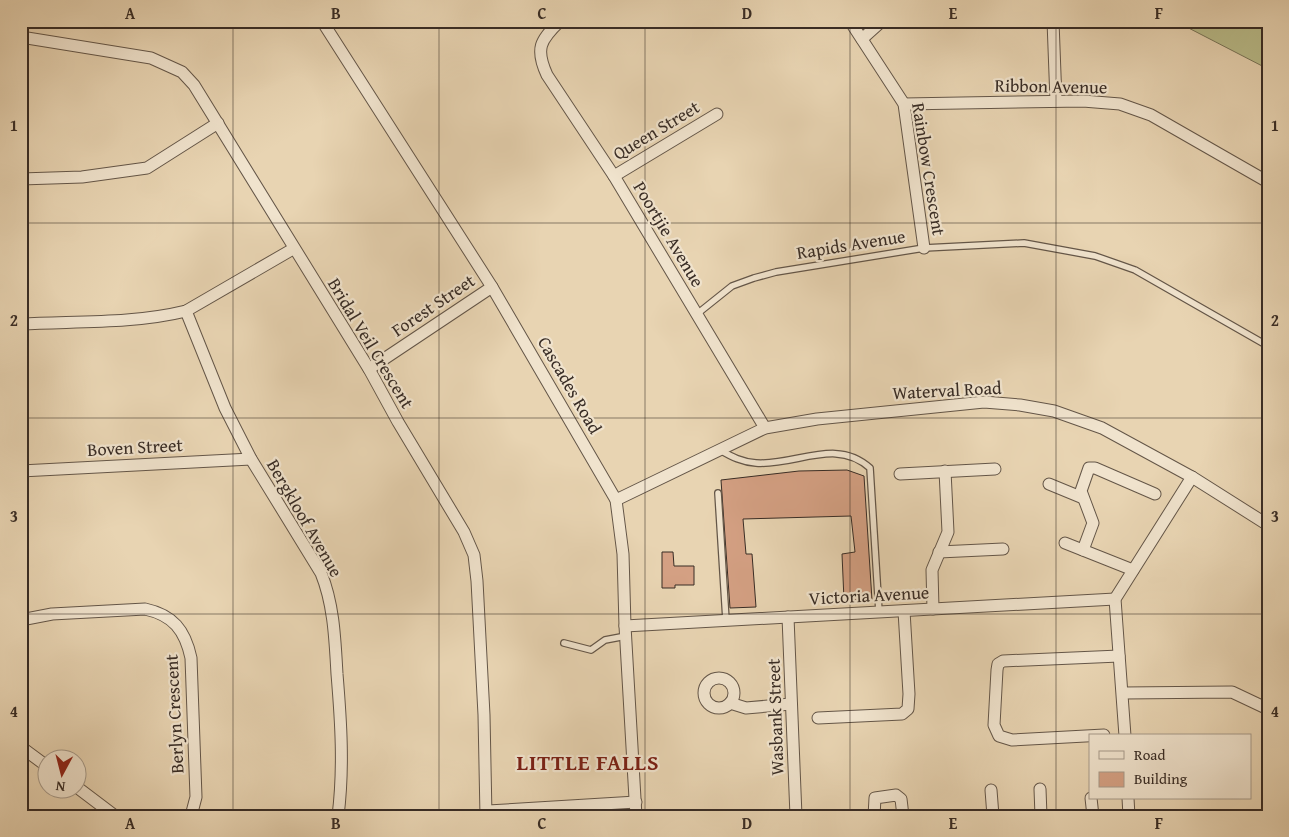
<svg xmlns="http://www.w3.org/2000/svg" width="1289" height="837" viewBox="0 0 1289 837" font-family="'Gentium Book Plus',serif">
	<rect width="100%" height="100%" fill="#e8d4b2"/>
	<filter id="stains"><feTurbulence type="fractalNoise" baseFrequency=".004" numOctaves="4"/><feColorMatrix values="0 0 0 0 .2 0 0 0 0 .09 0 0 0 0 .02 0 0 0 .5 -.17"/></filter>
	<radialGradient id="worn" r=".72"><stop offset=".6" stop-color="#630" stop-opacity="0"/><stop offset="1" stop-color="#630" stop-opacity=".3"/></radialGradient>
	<path fill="#b9bc8a" stroke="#787458" d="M 1175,21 L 1268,21 L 1268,69 Z"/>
	<g fill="#d4a083" stroke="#382c25">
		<path d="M 847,470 L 864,476 L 872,600 L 844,600 L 842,554 L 855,552 L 851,516 L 743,519 L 746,554 L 752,554 L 756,607 L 730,608 L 721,480 L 799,471 Z"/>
		<path d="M 662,552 L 673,552 L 674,566 L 694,566 L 694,585 L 675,585 L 675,588 L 662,588 Z"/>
	</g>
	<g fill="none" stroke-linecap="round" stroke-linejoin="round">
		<g stroke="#645648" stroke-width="8">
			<g id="lane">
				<path d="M 697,314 L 732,286 L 754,278 L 776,272 L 924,248 L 1024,243 L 1095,256 L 1135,270 L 1268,346"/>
				<path d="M 720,450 C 732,457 742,462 756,463 C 796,466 836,437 870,468 L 879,612"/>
				<path d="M 718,493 L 726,620"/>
				<path d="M 564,643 L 591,650 L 605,640 L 626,636"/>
			</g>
		</g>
		<g stroke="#645648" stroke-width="13">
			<g id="street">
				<path d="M 322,21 L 492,287 L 616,500 L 623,554 L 625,626 L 636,816"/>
				<path d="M 560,21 C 540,40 535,49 547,75 L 614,176 L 765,428"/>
				<path d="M 850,21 L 904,104 L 924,248"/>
				<path d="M 1053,21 L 1056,101"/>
				<path d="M 21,37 L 151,58 L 182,72 L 194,85 L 369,369 L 398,422 L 464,532 L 474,555 L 477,581 L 484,715 L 486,816"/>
				<path d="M 862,39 L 882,21"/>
				<path d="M 904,104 L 1083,101 L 1120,104 L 1151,115 L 1268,182"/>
				<path d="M 614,176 L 717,114"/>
				<path d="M 21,179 L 82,177 L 147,168 L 218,123"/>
				<path d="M 186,311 L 225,408 L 251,459 L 321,573 C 334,605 335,640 337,674 C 341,722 344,768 338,816"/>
				<path d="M 21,324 C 75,321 133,324 186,311 L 293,249"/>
				<path d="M 369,369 L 492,287"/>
				<path d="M 21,471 L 251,459"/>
				<path d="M 900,474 L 995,469"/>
				<path d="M 1049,484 L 1083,498"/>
				<path d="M 616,500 L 765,428 L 817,419 L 984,402 L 1020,405 L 1054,411 L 1102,428 L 1192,477 L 1268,525"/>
				<path d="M 1065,543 L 1133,570"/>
				<path d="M 1083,550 L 1093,523 L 1081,491 L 1089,468 L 1095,468 L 1155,494"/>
				<path d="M 939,552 L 1003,549"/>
				<path d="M 933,609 L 932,570 L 948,532 L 945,471"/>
				<path d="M 788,617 L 796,816"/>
				<path d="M 21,620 L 52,614 L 145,609 C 173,615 185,630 191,658 L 196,797 L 191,816"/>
				<path d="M 625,626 L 1115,599"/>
				<circle cx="719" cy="693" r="15"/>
				<path d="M 1123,693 L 1232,692 L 1268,709"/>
				<path d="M 730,703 L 746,708 L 791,704"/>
				<path d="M 818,718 L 902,714 L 908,709 L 909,694 L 904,611"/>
				<path d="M 1104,735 L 1012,740 L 999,736 L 994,725 L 997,670 L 998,664 L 1003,661 L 1119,656"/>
				<path d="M 1125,736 L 1115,599 L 1192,477"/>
				<path d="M 21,747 L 48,767"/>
				<path d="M 78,788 L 115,816"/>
				<path d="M 1040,789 L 1041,816"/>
				<path d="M 991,790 L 993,816"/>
				<path d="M 1091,798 L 1093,816"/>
				<path d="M 1128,798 L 1129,816"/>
				<path d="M 488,811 L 636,802"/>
				<path d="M 874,816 L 875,798 L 896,795 L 901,799 L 903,816"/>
			</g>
		</g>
		<use href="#lane" stroke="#f0e3cd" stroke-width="5.5"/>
		<use href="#street" stroke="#f0e3cd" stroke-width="11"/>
	</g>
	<path fill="none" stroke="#382c25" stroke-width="1" stroke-opacity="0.55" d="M 233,21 L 233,816M 439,21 L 439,816M 645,21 L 645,816M 850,21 L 850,816M 1056,21 L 1056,816M 21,223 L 1268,223M 21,418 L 1268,418M 21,614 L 1268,614"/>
	<g text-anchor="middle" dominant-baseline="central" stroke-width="4.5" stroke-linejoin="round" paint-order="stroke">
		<g font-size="18" fill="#382c25" stroke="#f0e3cd">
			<text transform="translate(1051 86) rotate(1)">Ribbon Avenue</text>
			<text transform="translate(656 130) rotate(-31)">Queen Street</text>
			<text transform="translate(929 169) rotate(81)">Rainbow Crescent</text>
			<text transform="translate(669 234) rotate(59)">Poortjie Avenue</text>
			<text transform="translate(851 244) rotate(-9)">Rapids Avenue</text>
			<text transform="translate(433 305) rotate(-34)">Forest Street</text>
			<text transform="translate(371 343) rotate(59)">Bridal Veil Crescent</text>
			<text transform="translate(570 385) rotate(60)">Cascades Road</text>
			<text transform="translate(947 390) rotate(-3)">Waterval Road</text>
			<text transform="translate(135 447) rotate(-3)">Boven Street</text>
			<text transform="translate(305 518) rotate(60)">Bergkloof Avenue</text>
			<text transform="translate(869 595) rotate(-3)">Victoria Avenue</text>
			<text transform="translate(174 714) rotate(-93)">Berlyn Crescent</text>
			<text transform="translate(775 717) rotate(-92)">Wasbank Street</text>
		</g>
		<g font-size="22" font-weight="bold" letter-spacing="1" fill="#7a1f14" stroke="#f0e3cd">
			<text x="588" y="762">LITTLE FALLS</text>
		</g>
	</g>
	<rect width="1289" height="837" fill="none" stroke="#e8d4b2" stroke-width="55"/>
	<rect x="1089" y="734" width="162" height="65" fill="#f0e3cd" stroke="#a69a8a"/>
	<rect x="1099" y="751" width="25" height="8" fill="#f0e3cd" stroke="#a69a8a"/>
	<text x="1134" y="760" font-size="15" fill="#382c25">Road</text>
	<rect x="1099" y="772" width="25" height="15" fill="#d4a083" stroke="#a69a8a"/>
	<text x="1134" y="784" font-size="15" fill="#382c25">Building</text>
	<g transform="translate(62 774) rotate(187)"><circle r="24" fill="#f0e3cd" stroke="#a69a8a"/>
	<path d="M0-4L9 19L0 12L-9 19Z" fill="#8f2418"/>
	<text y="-8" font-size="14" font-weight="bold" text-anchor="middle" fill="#382c25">N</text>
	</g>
	<rect x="28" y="28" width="1234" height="782" fill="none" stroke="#382c25" stroke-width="2"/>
	<g font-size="16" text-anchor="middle" font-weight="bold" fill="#382c25">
		<text x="130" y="19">A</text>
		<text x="336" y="19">B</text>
		<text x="542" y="19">C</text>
		<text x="747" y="19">D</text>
		<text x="953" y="19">E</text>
		<text x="1159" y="19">F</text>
		<text x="14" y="131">1</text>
		<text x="1275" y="131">1</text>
		<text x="14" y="326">2</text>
		<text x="1275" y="326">2</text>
		<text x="14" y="522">3</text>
		<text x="1275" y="522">3</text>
		<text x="14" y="717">4</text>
		<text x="1275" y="717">4</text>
		<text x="130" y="829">A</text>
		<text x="336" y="829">B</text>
		<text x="542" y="829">C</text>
		<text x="747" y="829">D</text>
		<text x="953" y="829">E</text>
		<text x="1159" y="829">F</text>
	</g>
	<rect width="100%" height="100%" filter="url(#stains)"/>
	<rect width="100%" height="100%" fill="url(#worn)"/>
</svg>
